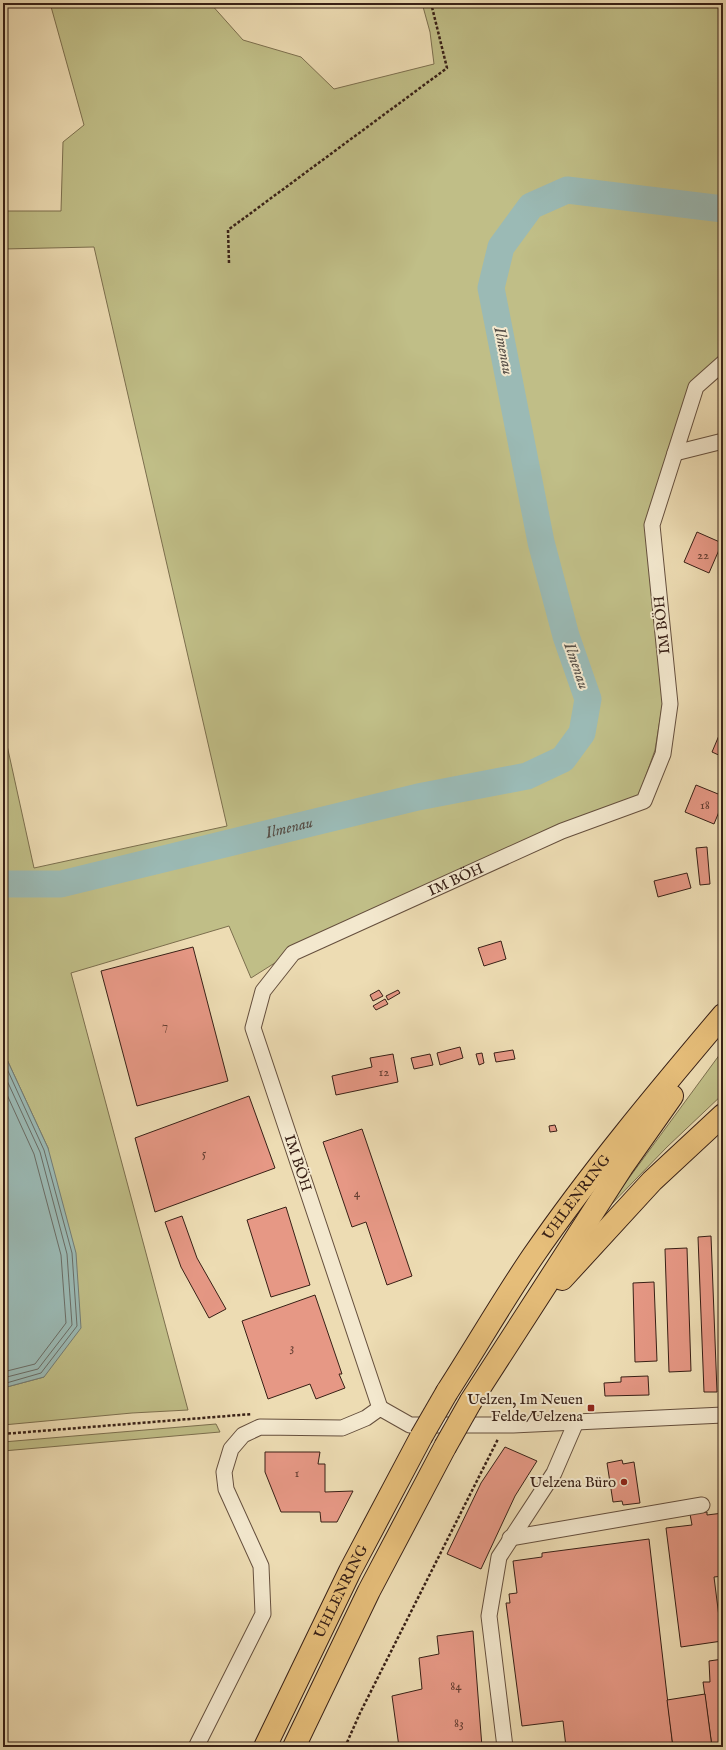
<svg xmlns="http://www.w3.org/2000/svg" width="726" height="1750" viewBox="0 0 726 1750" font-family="'IM FELL English',serif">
	<rect width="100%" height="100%" fill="#eddcb3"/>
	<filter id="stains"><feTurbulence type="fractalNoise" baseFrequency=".005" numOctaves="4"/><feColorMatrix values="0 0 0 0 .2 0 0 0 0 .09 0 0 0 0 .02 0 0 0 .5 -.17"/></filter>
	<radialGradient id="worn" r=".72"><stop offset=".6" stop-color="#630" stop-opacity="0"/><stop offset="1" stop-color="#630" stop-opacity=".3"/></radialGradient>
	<g fill="#c0be87" stroke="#7c6f4e">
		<path d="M 50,3 L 210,3 L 243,40 L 301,57 L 334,89 L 434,64 L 430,32 L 422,3 L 723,3 L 723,357 L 690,387 L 648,525 L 663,701 L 655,750 L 639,795 L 308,942 L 251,978 L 229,926 L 71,973 L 188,1410 L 132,1413 L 3,1425 L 3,1388 L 44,1377 L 48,1148 L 3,1051 L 3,727 L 34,868 L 227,826 L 94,247 L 3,249 L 3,211 L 61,211 L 63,142 L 84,125 Z"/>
		<path d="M 723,1050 L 723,1094 L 667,1147 L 604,1212 Z"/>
		<path d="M 216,1424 L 220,1432 L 3,1451 L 3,1442 Z"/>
	</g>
	<path fill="#9bbab5" stroke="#737c75" d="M 3,1051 L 48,1148 L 76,1253 L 81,1328 L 44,1377 L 3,1388 Z"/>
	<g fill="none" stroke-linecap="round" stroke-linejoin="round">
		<g stroke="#6a6d66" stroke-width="1">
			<path d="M 3,1060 L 44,1150 L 72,1253 L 77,1326 L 41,1373 L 3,1384"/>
			<path d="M 3,1072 L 40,1152 L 67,1254 L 72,1325 L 38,1369 L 3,1378"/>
			<path d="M 3,1086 L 34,1154 L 61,1255 L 66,1323 L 35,1364 L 3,1372"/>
		</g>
		<path stroke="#9bbab5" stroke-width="27" id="s1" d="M 3,884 L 61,884 L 418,797 L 527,776 L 563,759 L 582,733 L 588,699 L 566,636 L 541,542 L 491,288 L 501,247 L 531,206 L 567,190 L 723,209"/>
	</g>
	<g fill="#e69885" stroke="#382016">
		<path d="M 697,532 L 722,543 L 709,573 L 684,562 Z"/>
		<path d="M 723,726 L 723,757 L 712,752 Z"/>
		<path d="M 696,785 L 723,796 L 723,802 L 714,824 L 685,812 Z"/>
		<path d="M 707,847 L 710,884 L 700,885 L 696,848 Z"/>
		<path d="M 687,873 L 691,888 L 658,897 L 654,881 Z"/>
		<path d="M 501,941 L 506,959 L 484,966 L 478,948 Z"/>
		<path d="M 193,947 L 228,1081 L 137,1106 L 101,971 Z"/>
		<path d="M 379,990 L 383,996 L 373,1001 L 370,995 Z"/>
		<path d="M 398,990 L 400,993 L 388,1000 L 386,996 Z"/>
		<path d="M 385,999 L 388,1004 L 376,1010 L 373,1006 Z"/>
		<path d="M 460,1047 L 463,1058 L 440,1065 L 437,1053 Z"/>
		<path d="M 513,1050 L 515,1059 L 496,1062 L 494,1053 Z"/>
		<path d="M 482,1053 L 484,1063 L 479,1065 L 476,1054 Z"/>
		<path d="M 393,1054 L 398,1082 L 336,1095 L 332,1076 L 372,1067 L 370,1058 Z"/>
		<path d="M 430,1054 L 433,1065 L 414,1069 L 411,1058 Z"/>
		<path d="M 249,1096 L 275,1168 L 155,1212 L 135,1138 Z"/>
		<path d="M 555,1125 L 557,1131 L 550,1132 L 549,1126 Z"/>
		<path d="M 362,1129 L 412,1276 L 387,1285 L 366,1222 L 352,1227 L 323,1142 Z"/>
		<path d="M 286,1207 L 310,1285 L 271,1297 L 247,1220 Z"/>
		<path d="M 182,1216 L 197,1258 L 226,1309 L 209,1318 L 181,1267 L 165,1222 Z"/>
		<path d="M 711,1236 L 717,1392 L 704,1392 L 698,1237 Z"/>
		<path d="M 687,1248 L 691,1371 L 669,1372 L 665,1249 Z"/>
		<path d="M 654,1282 L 657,1361 L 635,1362 L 633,1283 Z"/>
		<path d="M 315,1295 L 342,1374 L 339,1374 L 345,1388 L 316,1399 L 310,1384 L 268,1399 L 242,1321 Z"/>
		<path d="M 648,1376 L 649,1395 L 605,1396 L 604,1383 L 621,1382 L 621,1377 Z"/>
		<path d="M 505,1447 L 537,1461 L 515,1496 L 481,1569 L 447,1554 L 481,1483 Z"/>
		<path d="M 265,1452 L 320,1452 L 318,1464 L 325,1464 L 325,1492 L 353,1491 L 337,1522 L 321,1522 L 320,1512 L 281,1512 L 265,1472 Z"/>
		<path d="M 622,1460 L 623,1464 L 634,1462 L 640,1503 L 623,1505 L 622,1501 L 613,1502 L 607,1463 Z"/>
		<path d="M 707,1512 L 707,1515 L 723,1513 L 723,1576 L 714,1577 L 722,1641 L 681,1647 L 666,1528 L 692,1525 L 690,1514 Z"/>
		<path d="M 649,1539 L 673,1747 L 566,1747 L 563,1721 L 522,1726 L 506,1603 L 510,1603 L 509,1594 L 517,1593 L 513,1561 L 542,1557 L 542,1553 Z"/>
		<path d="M 473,1631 L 482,1747 L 399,1747 L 392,1696 L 422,1689 L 419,1658 L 439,1654 L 437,1636 Z"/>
		<path d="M 723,1659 L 723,1747 L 712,1747 L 703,1682 L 710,1682 L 709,1661 Z"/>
		<path d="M 705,1694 L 712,1747 L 673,1747 L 667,1700 Z"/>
	</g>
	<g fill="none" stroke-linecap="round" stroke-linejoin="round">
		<g stroke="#654f3d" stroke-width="17">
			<g id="minor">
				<path d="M 675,453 L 723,441"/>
				<path id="s2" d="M 380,1408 L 253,1028 L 263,991 L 293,953 L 562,831 L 644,801 L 663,754 L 670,704 L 652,525 L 696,387 L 723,363"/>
				<path d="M 510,1538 L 702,1505"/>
				<path d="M 196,1747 L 263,1614 L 261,1566 L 226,1489 L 224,1472 L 231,1449 L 243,1435 L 260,1427 L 342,1428 L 366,1418 L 380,1408 L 410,1425 L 513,1425 L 723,1415"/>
				<path d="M 505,1747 L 489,1616 L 499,1557 L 554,1473 L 576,1422"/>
			</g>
		</g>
		<g stroke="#382016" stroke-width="24">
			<g id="highway">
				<path d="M 562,1279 L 652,1181 L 723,1115"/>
				<path id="s3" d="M 447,1392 C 476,1347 503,1300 533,1256 C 591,1172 657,1093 723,1015"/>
				<path d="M 471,1401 L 622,1167 L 672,1096"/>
				<path id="s4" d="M 265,1747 L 350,1571 L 421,1437"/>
				<path d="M 294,1747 L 369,1591 L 445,1447"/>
			</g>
		</g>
		<g stroke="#382016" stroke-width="2.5" stroke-dasharray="3 2" stroke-linecap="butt">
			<path d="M 229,263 L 228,230 L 447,68 L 431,3"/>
			<path d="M 3,1434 L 252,1414"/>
			<path d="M 345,1747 L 360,1713 L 498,1439"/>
		</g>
		<use href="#minor" stroke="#f3e8ce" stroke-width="15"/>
		<use href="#highway" stroke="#e6be7a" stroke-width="22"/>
		<g stroke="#382016" stroke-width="24" stroke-linecap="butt">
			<g id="highway-bridge">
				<path d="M 421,1437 L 447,1392"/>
				<path d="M 445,1447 L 471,1401"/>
			</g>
		</g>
		<use href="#highway-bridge" stroke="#e6be7a" stroke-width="22"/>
	</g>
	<g fill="#8f2418" stroke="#f3e8ce" stroke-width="1.5">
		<rect x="587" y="1404" width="8" height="8" rx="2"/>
		<circle cx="624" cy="1482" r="4"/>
	</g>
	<g text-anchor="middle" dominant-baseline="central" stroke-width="4" stroke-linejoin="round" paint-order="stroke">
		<g font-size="13" fill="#643e32">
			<text x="703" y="555">22</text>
			<text x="705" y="805">18</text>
			<text x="165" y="1026">7</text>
			<text x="384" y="1072">12</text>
			<text x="204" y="1153">5</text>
			<text x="357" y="1193">4</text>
			<text x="292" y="1347">3</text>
			<text x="297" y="1473">1</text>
			<text x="456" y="1686">84</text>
			<text x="459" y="1723">83</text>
		</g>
		<g font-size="15" fill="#382016" stroke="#f3e8ce">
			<text transform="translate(662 625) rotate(-96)">IM BÖH</text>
			<text stroke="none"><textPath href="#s2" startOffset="666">IM BÖH</textPath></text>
			<text transform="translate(298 1163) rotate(72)">IM BÖH</text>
			<text stroke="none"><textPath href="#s3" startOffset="234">UHLENRING</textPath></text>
			<text stroke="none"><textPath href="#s4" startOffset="173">UHLENRING</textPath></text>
		</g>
		<g font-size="15" fill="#382016" stroke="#f3e8ce" text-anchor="end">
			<text x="583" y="1399">Uelzen, Im Neuen<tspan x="583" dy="17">Felde/Uelzena</tspan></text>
			<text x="616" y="1482">Uelzena Büro</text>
		</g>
		<g font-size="16" font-style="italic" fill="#564e46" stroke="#f3e8ce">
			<text transform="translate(503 351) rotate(79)">Ilmenau</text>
			<text transform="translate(576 666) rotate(71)">Ilmenau</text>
			<text stroke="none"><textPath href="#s1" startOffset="293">Ilmenau</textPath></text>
		</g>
	</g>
	<rect width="726" height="1750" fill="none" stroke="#eddcb3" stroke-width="16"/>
	<rect x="4" y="4" width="718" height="1742" fill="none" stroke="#382016" stroke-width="2"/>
	<rect x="8" y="8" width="710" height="1734" fill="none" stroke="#382016"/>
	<rect width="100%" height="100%" filter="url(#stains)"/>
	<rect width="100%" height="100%" fill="url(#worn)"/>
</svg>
